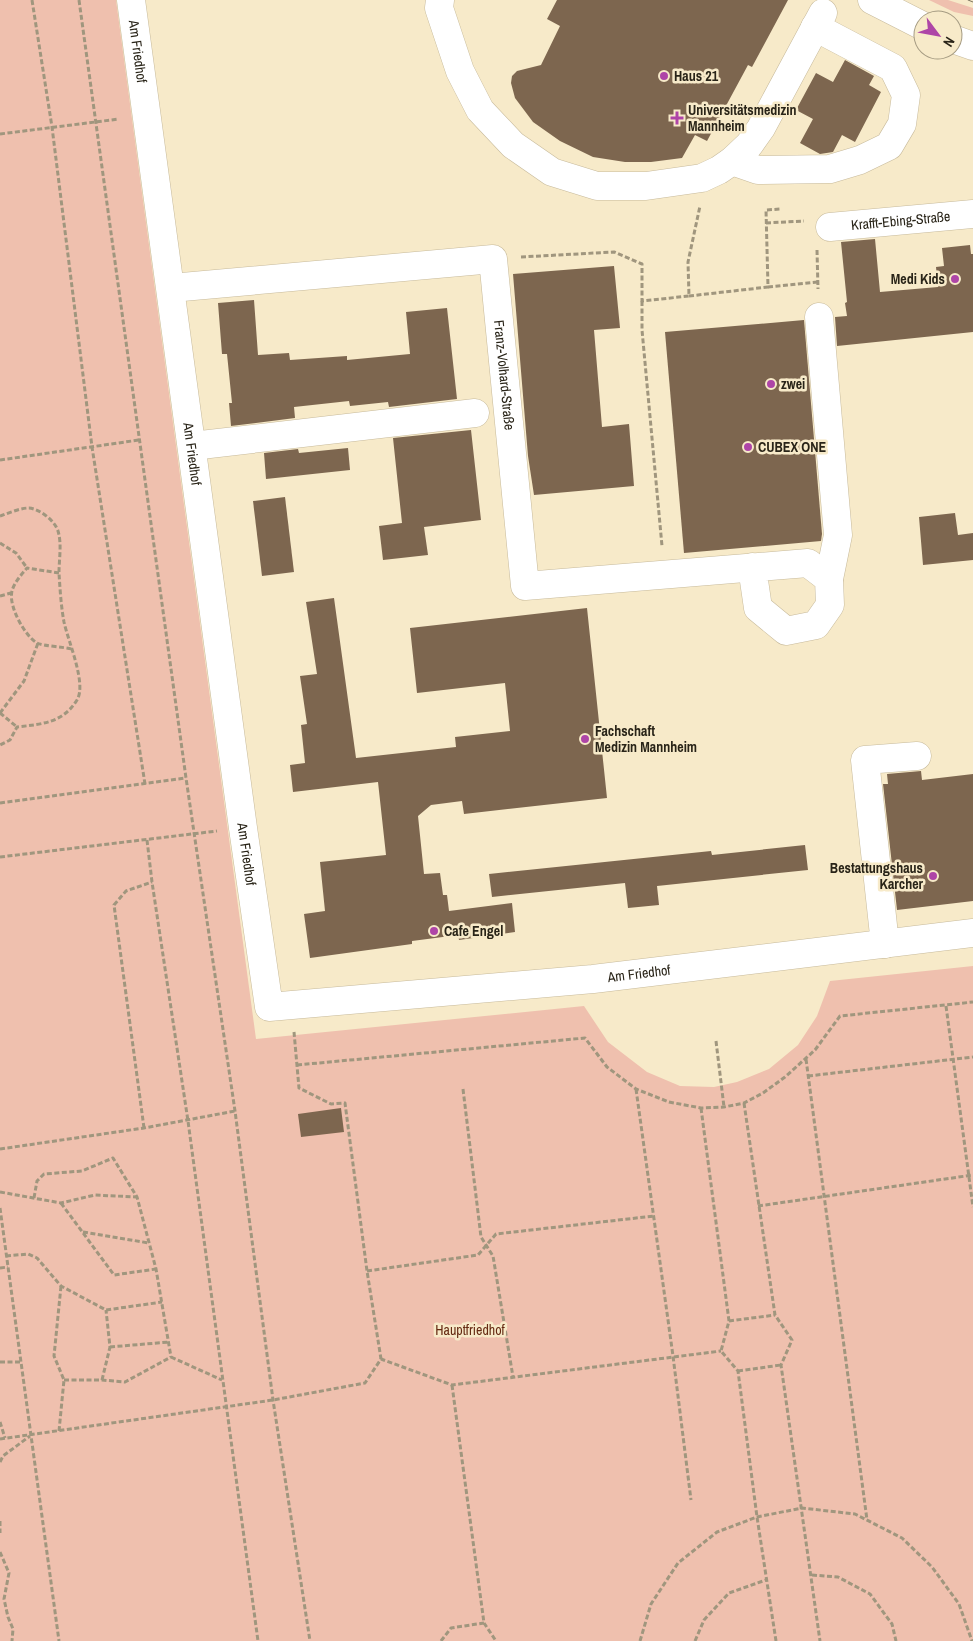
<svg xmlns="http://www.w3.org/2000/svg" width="973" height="1641" viewBox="0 0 973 1641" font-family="'Archivo Narrow',sans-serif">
	<rect width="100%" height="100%" fill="#f7eac9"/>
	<g fill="#efc0ae">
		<path d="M 0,0 L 116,0 L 256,1039 L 584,1006 L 608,1042 L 647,1072 L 680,1086 L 714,1087 L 737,1082 L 769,1069 L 798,1045 L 817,1016 L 830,981 L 973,966 L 973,1641 L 0,1641 Z"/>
		<path d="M 929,0 L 948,0 L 973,8 L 973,16 L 954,12 Z"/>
	</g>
	<g fill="#7d664f">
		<path d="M 557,0 L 788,0 L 752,67 L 748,65 L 707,141 L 695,135 L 682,158 L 651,162 L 625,162 L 593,157 L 560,141 L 533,122 L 515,98 L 511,83 L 512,76 L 517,71 L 541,65 L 560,26 L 547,19 Z"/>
		<path d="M 845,60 L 874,76 L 869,85 L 881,92 L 855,142 L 842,135 L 833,152 L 820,154 L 800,143 L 813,119 L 796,110 L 816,73 L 833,82 Z"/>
		<path d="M 875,239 L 880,292 L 938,287 L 936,267 L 944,266 L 942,248 L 970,245 L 971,254 L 973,254 L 973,332 L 837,346 L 835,317 L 847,316 L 845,303 L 847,302 L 841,242 Z"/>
		<path d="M 614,266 L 620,328 L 594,330 L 602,427 L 629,424 L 634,486 L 534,495 L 528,456 L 513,274 Z"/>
		<path d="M 254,300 L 258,355 L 289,353 L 290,360 L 347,356 L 347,360 L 410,354 L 406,312 L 447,308 L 457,399 L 389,407 L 388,402 L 350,406 L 349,401 L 294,407 L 295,418 L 231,426 L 229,403 L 232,403 L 227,354 L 222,354 L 218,303 Z"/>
		<path d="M 804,320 L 822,534 L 821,541 L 684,553 L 665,332 Z"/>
		<path d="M 471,430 L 481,520 L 424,527 L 428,555 L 383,560 L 379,526 L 402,523 L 393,438 Z"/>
		<path d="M 348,448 L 350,470 L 266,479 L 264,453 L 298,449 L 299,453 Z"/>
		<path d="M 285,497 L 294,572 L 262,576 L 253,501 Z"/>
		<path d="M 955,513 L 958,535 L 973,533 L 973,560 L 923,565 L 919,517 Z"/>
		<path d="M 334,598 L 356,758 L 456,747 L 455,737 L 510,731 L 505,683 L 417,693 L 410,628 L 587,608 L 607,798 L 464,814 L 462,801 L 431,805 L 418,816 L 424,874 L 440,873 L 443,895 L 447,895 L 449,911 L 512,903 L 515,932 L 459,940 L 458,935 L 412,941 L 412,944 L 310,958 L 304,914 L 325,911 L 320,862 L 386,855 L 378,782 L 293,792 L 290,765 L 305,763 L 301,725 L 307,724 L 300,676 L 317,674 L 306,602 Z"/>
		<path d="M 921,771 L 922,780 L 973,774 L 973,901 L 897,910 L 883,784 L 888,784 L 887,774 Z"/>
		<path d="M 805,845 L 808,870 L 657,886 L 659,905 L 628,908 L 625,883 L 492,897 L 489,874 L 711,851 L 712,855 Z"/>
		<path d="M 341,1108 L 344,1132 L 301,1137 L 298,1114 Z"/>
	</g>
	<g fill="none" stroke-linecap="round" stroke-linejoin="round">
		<g stroke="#c7ba9b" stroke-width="29">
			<g id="minor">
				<path id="s1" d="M 131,0 L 243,828 L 269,1007 L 593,979 L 973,933"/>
				<path d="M 440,0 L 439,8 L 460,71 L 480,110 L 513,145 L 552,172 L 597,186 L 646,186 L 702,178 L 719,170 L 732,161 L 749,145 L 761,128 L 823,13"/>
				<path d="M 732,161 L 758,170 L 830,169 L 860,160 L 889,146 L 902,124 L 906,95 L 893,68 L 815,27"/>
				<path id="s2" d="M 830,227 L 973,214"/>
				<path id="s3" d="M 171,288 L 493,259 L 525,586 C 619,578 713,570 808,563 L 829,579 L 830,605 L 816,625 L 786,631 L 758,608 L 752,567"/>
				<path d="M 819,317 L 838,535 L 829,579"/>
				<path d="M 192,446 L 475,413"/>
				<path d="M 885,944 L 865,760 L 917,756"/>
			</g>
		</g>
		<g stroke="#c7ba9b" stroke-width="29">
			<g id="major">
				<path d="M 872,0 L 923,26"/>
				<path d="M 953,39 L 973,46"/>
			</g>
		</g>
		<g stroke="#a0967e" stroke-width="3" stroke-dasharray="5 2.5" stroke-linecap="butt">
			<path d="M 32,0 L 52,127 L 92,447 L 145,784"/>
			<path d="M 79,0 L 186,778 L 235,1111 L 273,1400 L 310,1641"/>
			<path d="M 0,134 L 119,119"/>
			<path d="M 766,223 L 804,221"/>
			<path d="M 817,250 L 818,289"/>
			<path d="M 521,257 L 614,252 L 642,264 L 642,301 L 689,296 L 688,262 L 700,206"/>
			<path d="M 768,287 L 818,282"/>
			<path d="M 689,296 L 768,287 L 766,210 L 780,209"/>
			<path d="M 642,301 L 642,330 L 662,546"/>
			<path d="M 0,460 L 139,440"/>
			<path d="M 0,516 C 9,513 20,508 29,508 C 40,509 55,521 58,531 C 62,544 59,559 59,573 C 60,589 61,606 64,622 C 68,641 87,684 77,700 C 63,723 42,724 17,727 L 10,740 L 0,745"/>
			<path d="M 0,543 L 16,553 L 27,568"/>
			<path d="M 59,573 L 27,568 C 21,575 14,583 12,591 C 8,606 25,636 37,643 C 43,646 64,647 72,649"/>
			<path d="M 0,596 L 11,593"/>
			<path d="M 0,713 L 24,681 L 38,643"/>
			<path d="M 0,713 L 17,727"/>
			<path d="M 0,803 L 186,778"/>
			<path d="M 147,840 L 152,882 L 188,1121 L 258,1641"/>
			<path d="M 0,857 L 217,831"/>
			<path d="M 946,1006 L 973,1207"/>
			<path d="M 294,1032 L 299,1088 L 331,1104 L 345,1103 L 367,1271 L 381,1359"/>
			<path d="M 716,1041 L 724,1107"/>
			<path d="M 806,1059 L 867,1520"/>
			<path d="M 297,1065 L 585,1038 L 607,1067 L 636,1089 L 669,1102 L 701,1108 L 724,1107 L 744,1103 L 763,1093 L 785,1077 L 815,1050 L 840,1016 L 973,1002"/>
			<path d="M 808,1076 L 973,1057"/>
			<path d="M 463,1089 L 481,1237 L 493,1256 L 513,1377"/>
			<path d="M 636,1089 L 673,1356 L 691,1500"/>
			<path d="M 744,1103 L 775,1315 L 792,1340 L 781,1365 L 820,1641"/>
			<path d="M 701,1108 L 729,1321 L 721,1351 L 738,1371 L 757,1517 L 776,1641"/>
			<path d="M 144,1128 L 114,905 L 126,891 L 152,882"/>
			<path d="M 0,1149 L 144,1128 L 235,1111"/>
			<path d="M 0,1192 L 61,1203 L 95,1195 L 136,1197"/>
			<path d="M 34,1198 L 37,1181 L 44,1174 L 82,1171 L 113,1158 L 137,1197 L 156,1269 L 171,1357"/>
			<path d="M 61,1203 L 114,1275 L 156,1269"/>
			<path d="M 758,1206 L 973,1175"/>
			<path d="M 0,1208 L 59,1641"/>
			<path d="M 83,1232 L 149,1243"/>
			<path d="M 6,1256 L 28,1254 L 37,1258 L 61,1286 L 106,1310 L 162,1302"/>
			<path d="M 0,1268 L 8,1267"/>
			<path d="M 367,1271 L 478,1255 L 496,1234 L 654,1216"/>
			<path d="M 729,1321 L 775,1315"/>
			<path d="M 110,1347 L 169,1342"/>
			<path d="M 171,1357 L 222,1380"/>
			<path d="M 0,1362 L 20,1362"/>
			<path d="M 738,1371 L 781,1365"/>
			<path d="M 64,1380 L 102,1380 L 125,1382 L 171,1357"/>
			<path d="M 102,1380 L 110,1347 L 106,1310"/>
			<path d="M 452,1385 L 484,1623 L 496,1641"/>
			<path d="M 0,1422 L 5,1438"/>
			<path d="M 59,1431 L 64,1380 L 54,1356 L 61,1286"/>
			<path d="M 0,1439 L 273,1400 L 365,1383 L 381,1359 L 452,1385 L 721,1351"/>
			<path d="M 0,1462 L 3,1456 L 30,1436"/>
			<path d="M 0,1521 L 0,1533"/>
			<path d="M 0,1552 L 9,1573 L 4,1599 L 8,1617 L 13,1629 L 12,1641"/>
			<path d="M 812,1575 L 838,1577 L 870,1594 L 892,1624 L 896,1641"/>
			<path d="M 441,1641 L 451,1628 L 484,1623"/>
			<path d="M 640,1641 L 651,1604 L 678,1563 L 717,1532 L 757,1517 L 802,1508 L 855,1514 L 902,1538 L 932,1567 L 959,1604 L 972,1641"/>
			<path d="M 695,1641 L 704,1620 L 729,1593 L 766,1580"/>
		</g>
		<use href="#minor" stroke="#fff" stroke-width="28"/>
		<use href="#major" stroke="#fff" stroke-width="28"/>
		<path stroke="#7b735f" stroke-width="1" d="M 968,0 L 973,2"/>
	</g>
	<g fill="#ae45a7" stroke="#f7eac9" stroke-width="2">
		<circle cx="664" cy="76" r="5"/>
		<path d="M674.5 110.5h5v5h5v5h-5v5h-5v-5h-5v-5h5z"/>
		<circle cx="955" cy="279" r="5"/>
		<circle cx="771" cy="384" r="5"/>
		<circle cx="748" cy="447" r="5"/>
		<circle cx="585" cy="739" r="5"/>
		<circle cx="933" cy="876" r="5"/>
		<circle cx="434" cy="931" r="5"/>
	</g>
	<g text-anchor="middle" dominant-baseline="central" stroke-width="5" stroke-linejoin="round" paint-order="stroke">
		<g font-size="14" fill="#292418" stroke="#f7eac9">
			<text stroke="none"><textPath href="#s1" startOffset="52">Am Friedhof</textPath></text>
			<text stroke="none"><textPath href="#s2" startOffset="71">Krafft-Ebing-Straße</textPath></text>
			<text stroke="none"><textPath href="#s3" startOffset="440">Franz-Volhard-Straße</textPath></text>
			<text stroke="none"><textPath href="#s1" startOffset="458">Am Friedhof</textPath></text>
			<text stroke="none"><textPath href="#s1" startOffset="862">Am Friedhof</textPath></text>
			<text stroke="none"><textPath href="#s1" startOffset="1388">Am Friedhof</textPath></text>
		</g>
		<g font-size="14" font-weight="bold" fill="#292418" stroke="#f7eac9" text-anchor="start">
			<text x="674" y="76">Haus 21</text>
			<text x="688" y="110">Universitätsmedizin<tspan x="688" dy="16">Mannheim</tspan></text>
			<text x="945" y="279" text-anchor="end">Medi Kids</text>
			<text x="781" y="384">zwei</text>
			<text x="758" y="447">CUBEX ONE</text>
			<text x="595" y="731">Fachschaft<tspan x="595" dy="16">Medizin Mannheim</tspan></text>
			<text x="923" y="868" text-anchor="end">Bestattungshaus<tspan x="923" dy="16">Karcher</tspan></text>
			<text x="444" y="931">Cafe Engel</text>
		</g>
		<g font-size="14" fill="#652a12" stroke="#f7eac9">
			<text x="470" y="1330">Hauptfriedhof</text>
		</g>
	</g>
	<g transform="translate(938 35) rotate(122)"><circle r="24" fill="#f7eac9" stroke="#a59b82"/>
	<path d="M0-4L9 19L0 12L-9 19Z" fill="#ae45a7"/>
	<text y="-8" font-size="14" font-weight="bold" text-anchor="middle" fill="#292418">N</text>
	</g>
</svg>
